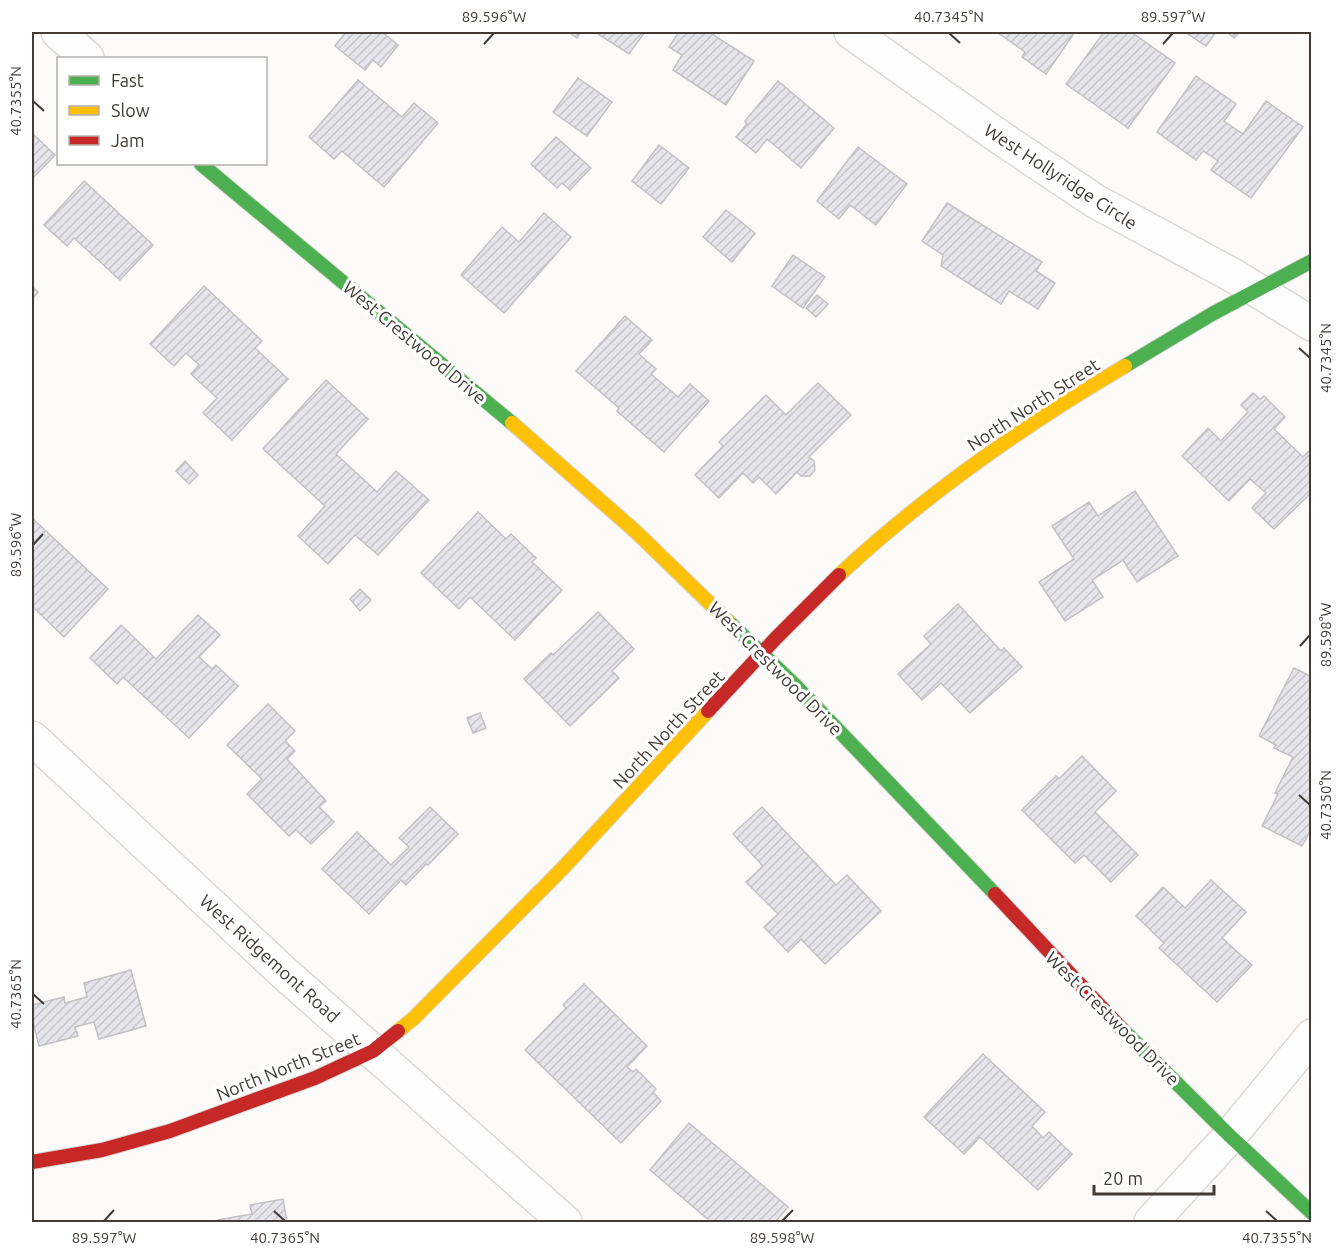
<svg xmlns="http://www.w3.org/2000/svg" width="1343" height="1254" viewBox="0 0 1343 1254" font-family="Ubuntu,sans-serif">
	<defs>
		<pattern id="building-hatch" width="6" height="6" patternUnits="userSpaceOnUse" patternTransform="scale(1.5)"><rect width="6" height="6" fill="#e5e5eb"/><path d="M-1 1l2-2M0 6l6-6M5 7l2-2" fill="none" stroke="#c6c5ca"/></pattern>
	</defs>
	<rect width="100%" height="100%" fill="#fdfbfa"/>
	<g fill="url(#building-hatch)" stroke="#c2c1c3" stroke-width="1.5">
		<path d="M 346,32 L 382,32 L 398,45 L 381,67 L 373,60 L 365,70 L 335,46 Z"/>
		<path d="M 568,32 L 581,32 L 577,38 Z"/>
		<path d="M 595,32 L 645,32 L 629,54 Z"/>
		<path d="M 679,32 L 709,32 L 754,61 L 726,105 L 673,70 L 682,55 L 669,47 Z"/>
		<path d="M 997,32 L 1075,32 L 1046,74 L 1022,57 L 1025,52 Z"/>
		<path d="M 1104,32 L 1131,32 L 1175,63 L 1128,128 L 1066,84 Z"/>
		<path d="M 1185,32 L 1216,32 L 1206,46 Z"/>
		<path d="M 1227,32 L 1240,32 L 1234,38 Z"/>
		<path d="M 1196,76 L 1236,104 L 1224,121 L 1243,134 L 1266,101 L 1303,127 L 1251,198 L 1211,170 L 1218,161 L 1203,151 L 1196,160 L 1157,132 Z"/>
		<path d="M 578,78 L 612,102 L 587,136 L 553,112 Z"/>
		<path d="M 358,80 L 402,117 L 414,103 L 438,123 L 384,187 L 342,151 L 334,159 L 309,137 Z"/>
		<path d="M 778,81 L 834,128 L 801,168 L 767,139 L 756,153 L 736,137 L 747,124 L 745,121 Z"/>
		<path d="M 32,133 L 55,155 L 32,179 Z"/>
		<path d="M 556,137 L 591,168 L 570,190 L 562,183 L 557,188 L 531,164 Z"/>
		<path d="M 659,145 L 689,168 L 661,204 L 632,181 Z"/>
		<path d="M 858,147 L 907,184 L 876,225 L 850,205 L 839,219 L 817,201 Z"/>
		<path d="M 84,181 L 153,245 L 120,280 L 74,238 L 67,246 L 44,225 Z"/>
		<path d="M 947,203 L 1042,262 L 1036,271 L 1055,283 L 1038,309 L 1009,291 L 1001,304 L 941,266 L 943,255 L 922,241 Z"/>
		<path d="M 726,210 L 755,233 L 732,262 L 703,237 Z"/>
		<path d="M 544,213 L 571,237 L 504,313 L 461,275 L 502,227 L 519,242 Z"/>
		<path d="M 793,255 L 825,277 L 803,308 L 772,286 Z"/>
		<path d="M 32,286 L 38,292 L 32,299 Z"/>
		<path d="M 204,286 L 262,341 L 255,348 L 288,379 L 232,440 L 203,413 L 217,398 L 191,374 L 199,365 L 186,353 L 174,366 L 150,344 Z"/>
		<path d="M 817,295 L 828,304 L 816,317 L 806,308 Z"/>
		<path d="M 625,316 L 652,340 L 639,354 L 656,369 L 651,374 L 678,397 L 690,384 L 709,401 L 664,452 L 617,411 L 619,408 L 576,371 Z"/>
		<path d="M 326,380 L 368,419 L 336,454 L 377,492 L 396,471 L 429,500 L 378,555 L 355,535 L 328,564 L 298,536 L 325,506 L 263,449 Z"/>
		<path d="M 818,383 L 851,415 L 809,457 L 814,461 L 815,470 L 810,476 L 801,476 L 797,472 L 776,494 L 759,477 L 753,483 L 743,473 L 719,498 L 695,475 L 723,446 L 719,442 L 766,395 L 786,415 Z"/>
		<path d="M 1253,393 L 1260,399 L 1264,396 L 1285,417 L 1274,429 L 1303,457 L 1312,448 L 1312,492 L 1274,529 L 1252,508 L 1266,493 L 1250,479 L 1229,501 L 1182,456 L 1208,428 L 1221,441 L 1248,412 L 1241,405 Z"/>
		<path d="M 185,461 L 198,475 L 189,484 L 176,471 Z"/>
		<path d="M 1135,491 L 1178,556 L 1137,582 L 1123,560 L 1092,580 L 1103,597 L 1065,621 L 1039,582 L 1074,559 L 1052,526 L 1089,502 L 1098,516 Z"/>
		<path d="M 478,512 L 506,539 L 511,534 L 536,558 L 532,562 L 562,590 L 515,640 L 470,597 L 459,609 L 421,573 Z"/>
		<path d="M 32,518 L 108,589 L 64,637 L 32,606 Z"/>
		<path d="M 360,589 L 371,600 L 360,611 L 350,599 Z"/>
		<path d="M 958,604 L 1001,651 L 1004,648 L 1022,667 L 970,713 L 941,683 L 922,700 L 898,674 L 931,644 L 924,636 Z"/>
		<path d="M 598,612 L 634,649 L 612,671 L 619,678 L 570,726 L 524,679 L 551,653 L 553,655 Z"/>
		<path d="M 198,615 L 220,635 L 199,657 L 212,669 L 216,665 L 238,686 L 189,738 L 123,677 L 117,684 L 90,658 L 121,625 L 156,659 Z"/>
		<path d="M 1294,668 L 1312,677 L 1312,828 L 1302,846 L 1262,826 L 1278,794 L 1275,793 L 1293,757 L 1274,748 L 1276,745 L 1259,736 Z"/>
		<path d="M 268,704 L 295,731 L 285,741 L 295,751 L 287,759 L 326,801 L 319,807 L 334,822 L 311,844 L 296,830 L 289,836 L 247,794 L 262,779 L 227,745 Z"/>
		<path d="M 480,713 L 486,728 L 473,733 L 467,718 Z"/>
		<path d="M 1082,756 L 1116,791 L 1095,812 L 1138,855 L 1111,882 L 1084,855 L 1075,863 L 1022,810 L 1056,776 L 1059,779 Z"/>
		<path d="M 430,807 L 458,834 L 428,865 L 426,864 L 406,885 L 401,880 L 369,914 L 322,869 L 357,832 L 391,865 L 409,847 L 399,838 Z"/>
		<path d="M 762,807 L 836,885 L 847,875 L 881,911 L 825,964 L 801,939 L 788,952 L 764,927 L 778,914 L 746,882 L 763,866 L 733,834 Z"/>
		<path d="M 1211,880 L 1246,912 L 1222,938 L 1252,965 L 1217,1002 L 1159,948 L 1164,943 L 1136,916 L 1163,887 L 1185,908 Z"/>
		<path d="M 131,970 L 146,1026 L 99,1039 L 94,1022 L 75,1027 L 78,1036 L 39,1046 L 32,1018 L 32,1005 L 64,997 L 65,1003 L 87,997 L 84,983 Z"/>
		<path d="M 584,984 L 647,1046 L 627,1067 L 633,1072 L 636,1069 L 656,1089 L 653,1092 L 661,1101 L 621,1143 L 525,1050 L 566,1008 L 563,1005 Z"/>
		<path d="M 983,1054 L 1045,1112 L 1032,1126 L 1043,1138 L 1049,1132 L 1072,1154 L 1038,1190 L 980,1137 L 964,1154 L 924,1117 Z"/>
		<path d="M 689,1123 L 788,1207 L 775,1222 L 711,1222 L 650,1170 Z"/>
		<path d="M 283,1199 L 287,1222 L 218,1222 L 218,1220 L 252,1214 L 250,1205 Z"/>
	</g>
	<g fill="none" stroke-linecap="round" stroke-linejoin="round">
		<g stroke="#dcd8d6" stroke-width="36">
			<g id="street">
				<path d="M 58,32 L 87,58"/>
				<path d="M 851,32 L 998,136 L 1095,201 L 1234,276 L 1312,324"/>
				<path d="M 32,738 L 282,971 L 565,1222"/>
				<path d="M 1151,1222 L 1230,1136 L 1312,1036"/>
			</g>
		</g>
		<g stroke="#dcd8d6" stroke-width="16">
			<g id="fast">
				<path d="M 201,164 L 512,423"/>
				<path d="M 1125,366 L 1212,314 L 1312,261"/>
				<path d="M 728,621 L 797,687 L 995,894"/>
				<path d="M 1121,1028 L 1230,1136 L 1312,1213"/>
			</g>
		</g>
		<g stroke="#dcd8d6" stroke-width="16">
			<g id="slow">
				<path d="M 512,423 L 635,531 L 728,621"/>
				<path d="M 839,575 C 926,494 1023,426 1125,366"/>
				<path d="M 398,1031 L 414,1018 L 564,867 L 708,711"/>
			</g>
		</g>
		<g stroke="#dcd8d6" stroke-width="16">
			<g id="jam">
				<path d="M 708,711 L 776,638 L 839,575"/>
				<path d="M 995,894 L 1121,1028"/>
				<path d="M 32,1162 L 102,1150 L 170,1131 L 315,1078 L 373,1051 L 398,1031"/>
			</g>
		</g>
		<use href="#street" stroke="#fffefe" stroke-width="33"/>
		<use href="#fast" stroke="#4caf50" stroke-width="14"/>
		<use href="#slow" stroke="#ffc107" stroke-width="14"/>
		<use href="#jam" stroke="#c62828" stroke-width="14"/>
	</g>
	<path fill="none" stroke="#423b37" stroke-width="2" d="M 949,33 L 960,43M 484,44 L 494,33M 1163,44 L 1173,33M 33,101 L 44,111M 1299,348 L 1310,358M 33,545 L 43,534M 1300,646 L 1310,635M 1299,795 L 1310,805M 33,994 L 44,1004M 274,1211 L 285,1221M 1266,1211 L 1277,1221M 104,1221 L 114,1210M 782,1221 L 793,1210"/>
	<g text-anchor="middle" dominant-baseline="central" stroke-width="6" stroke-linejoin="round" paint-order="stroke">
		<g font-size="18" fill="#423b37" stroke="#fff">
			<text transform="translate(1061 176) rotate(33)">West Hollyridge Circle</text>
			<text transform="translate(415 342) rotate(40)">West Crestwood Drive</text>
			<text transform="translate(1033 404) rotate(-33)">North North Street</text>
			<text transform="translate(776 668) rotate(45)">West Crestwood Drive</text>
			<text transform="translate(668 729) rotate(-47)">North North Street</text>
			<text transform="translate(270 958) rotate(42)">West Ridgemont Road</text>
			<text transform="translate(1113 1018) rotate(45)">West Crestwood Drive</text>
			<text transform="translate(288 1066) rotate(-22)">North North Street</text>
		</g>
	</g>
	<rect width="1343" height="1254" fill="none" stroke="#ffffff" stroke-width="66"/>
	<rect x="57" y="57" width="210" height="108" fill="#ffffff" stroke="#b3b1af" stroke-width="1.5"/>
	<rect x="69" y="76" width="30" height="9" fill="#4caf50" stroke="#b3b1af" stroke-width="1.5"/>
	<text x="111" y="87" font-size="18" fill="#423b37">Fast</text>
	<rect x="69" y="106" width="30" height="9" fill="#ffc107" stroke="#b3b1af" stroke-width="1.5"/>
	<text x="111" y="117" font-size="18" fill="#423b37">Slow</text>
	<rect x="69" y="136" width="30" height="9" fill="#c62828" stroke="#b3b1af" stroke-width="1.5"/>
	<text x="111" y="147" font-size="18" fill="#423b37">Jam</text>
	<path d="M1094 1185v9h120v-9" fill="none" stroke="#423b37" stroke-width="3"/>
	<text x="1103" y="1185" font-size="18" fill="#423b37" stroke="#ffffff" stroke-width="4.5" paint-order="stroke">20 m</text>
	<rect x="33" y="33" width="1277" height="1188" fill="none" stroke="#423b37" stroke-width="2"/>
	<g font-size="15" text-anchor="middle" fill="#423b37">
		<text x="494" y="22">89.596°W</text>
		<text x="949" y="22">40.7345°N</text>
		<text x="1173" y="22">89.597°W</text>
		<text transform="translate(16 101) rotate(-90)" y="5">40.7355°N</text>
		<text transform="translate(1326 358) rotate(-90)" y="5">40.7345°N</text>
		<text transform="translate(16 545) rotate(-90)" y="5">89.596°W</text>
		<text transform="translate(1326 635) rotate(-90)" y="5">89.598°W</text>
		<text transform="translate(1326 805) rotate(-90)" y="5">40.7350°N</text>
		<text transform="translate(16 994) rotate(-90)" y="5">40.7365°N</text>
		<text x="104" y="1243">89.597°W</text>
		<text x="285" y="1243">40.7365°N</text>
		<text x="782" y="1243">89.598°W</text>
		<text x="1277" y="1243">40.7355°N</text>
	</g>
</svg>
